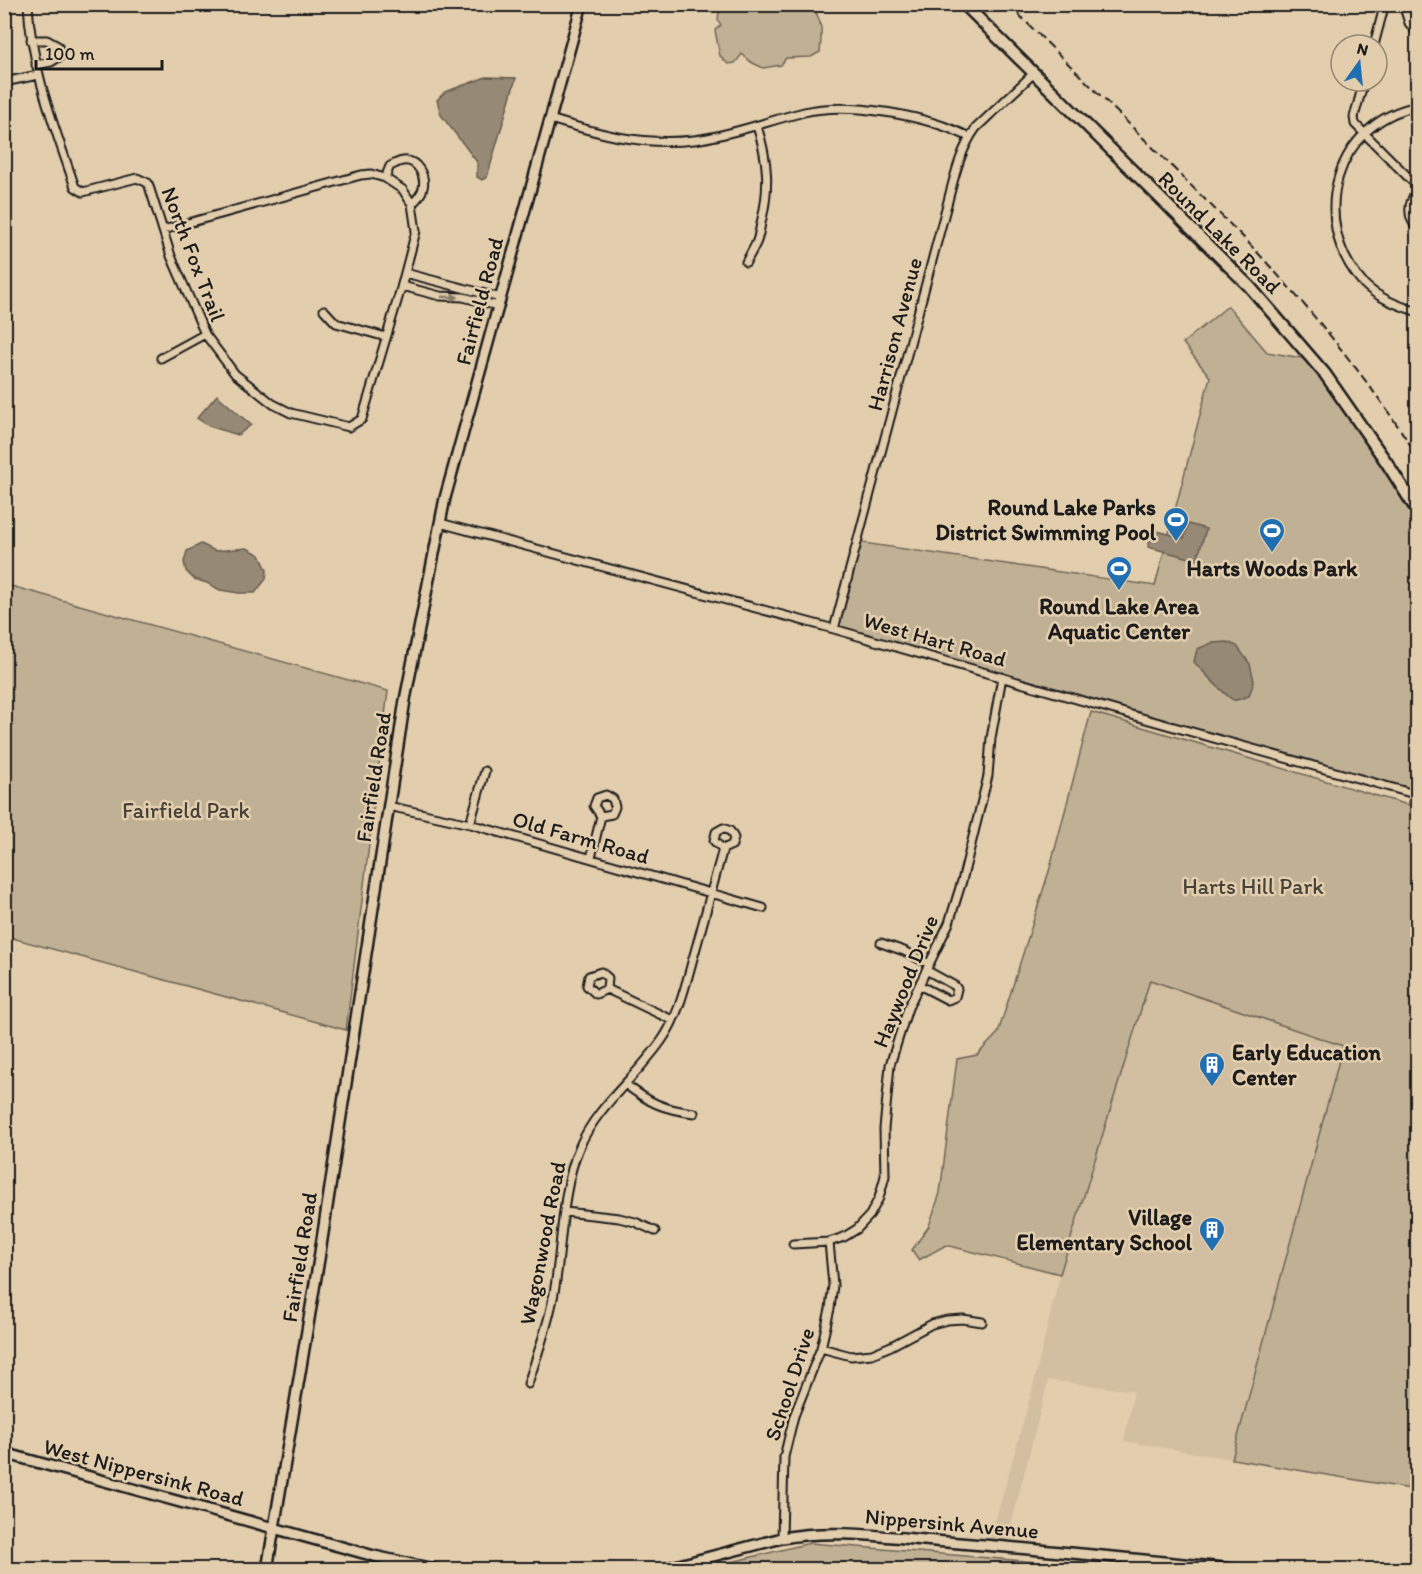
<svg xmlns="http://www.w3.org/2000/svg" width="1422" height="1574" font-family="Itim,sans-serif">
<rect width="100%" height="100%" fill="#e2cdac"/>
<filter id="ink" filterUnits="userSpaceOnUse"><feTurbulence type="fractalNoise" baseFrequency=".0167" numOctaves="2"/><feDisplacementMap in="SourceGraphic" scale="12" xChannelSelector="R" yChannelSelector="G"/><feConvolveMatrix kernelMatrix="1 2 1 2 8 2 1 2 1" color-interpolation-filters="sRGB"/></filter>
<g filter="url(#ink)">
<path fill="#d2bea0" d="M1150,980L1343,1046L1232,1459L1124,1441L1134,1391L1048,1380L1007,1541L990,1540L1032,1391L1060,1274Z"/>
<path fill="#c1b194" stroke="#6e6658" stroke-width="1.5" d="M792,5L793,6L812,5C823,24 822,30 820,52L811,57L786,58L781,65L763,68L751,62L742,54L735,63L728,64L720,56L715,30L721,25L718,20L719,12L730,5Z
M1228,306L1267,352L1313,360L1417,523V797L834,629L857,542L1155,586L1210,377L1183,343Z
M4,584L388,691L346,1030L5,936Z
M1091,712L1408,805L1409,800L1417,802V1490L1232,1459L1343,1046L1150,980L1060,1274L946,1245L919,1260L912,1250L929,1226L940,1193L957,1059L977,1055L998,1033L1050,868Z
M810,1543L1119,1569H702Z"/>
<path fill="#968975" stroke="#655d51" stroke-width="1.5" d="M486,77L516,78L487,177L482,180L477,177V162L441,115L437,100L445,92Z
M217,395L251,425L238,435L209,426L197,418Z
M1188,524L1206,529L1197,560L1148,547L1153,530L1184,538Z
M201,544L215,551L247,548L260,555L267,570L266,579L255,593H239L220,590L207,583L194,579L186,571L184,562L187,551Z
M1227,642L1237,646L1250,664L1254,681L1249,696C1245,697 1239,700 1234,700C1229,700 1200,668 1194,662L1197,649L1212,643Z"/>
<g fill="none" stroke-linecap="round" stroke-linejoin="round">
<defs>
<path id="minor" d="M28,4C31,68 55,128 75,187L83,192L137,178L148,183L171,256L205,334L235,374L273,404L291,413L349,427L362,419L401,288L416,231L412,204L403,190L385,178L371,174L361,175L163,230
M1403,4L1409,23L1418,34
M31,40H47L58,46L59,57L51,62L36,65
M1374,45L1384,7L1387,4
M1364,81L1354,117L1355,124L1418,187
M4,82L38,75
M1418,106C1335,122 1308,220 1362,282C1377,298 1397,305 1418,312
M550,119C600,134 641,146 694,140C733,135 767,121 804,112C850,101 928,116 969,137
M385,178L390,166C394,165 399,161 403,161C417,159 426,176 423,188C422,194 417,199 412,204
M1418,189C1408,202 1406,217 1418,229
M746,262C750,255 754,248 757,241C759,235 760,229 761,223C770,188 768,160 757,126
M405,273L501,298
M402,286L440,296L463,297L498,306
M324,310L336,323L386,337
M161,358L205,334
M440,523L834,629L1149,720L1418,795
M834,629L945,212C953,184 958,153 976,128L1034,73
M388,806L470,824L763,908
M470,824L485,771
M591,858L601,816L612,814L615,807L613,799L606,795L597,798L594,806L601,816
M881,943L904,951L929,964
M919,985L948,1000L955,997L957,989L955,986L926,970
M607,989L596,994L587,986L589,976L601,972L608,978L607,989L672,1020
M625,1084C650,1103 662,1109 694,1113
M565,1212L619,1218L635,1222L655,1231
M793,1244L829,1242L844,1237L857,1229L870,1215L879,1198L885,1176L884,1129L890,1065L908,1008L949,923L962,881L988,776L991,738L1002,677
M821,1348L851,1356L872,1354L891,1346L932,1324L947,1320L963,1319L982,1322
M528,1384C538,1352 550,1320 555,1287C562,1244 562,1188 579,1148C597,1105 636,1078 662,1040C679,1016 686,983 694,955C704,920 713,884 723,849L732,845L734,838L730,831L723,828L716,832L714,841L723,849
M782,1538L784,1457L794,1416L821,1348L830,1309L833,1285L829,1242"/>
<path id="tertiary" d="M4,1453L374,1556L438,1570
M267,1570L319,1259L405,700L445,498L582,4
M660,1570L782,1538C836,1528 893,1538 947,1542C1046,1550 1145,1560 1243,1570"/>
<path id="secondary" d="M964,4L1250,287L1325,374L1387,463L1418,512"/>
</defs>
<use href="#minor" stroke="#1c1c1c" stroke-width="11"/>
<use href="#tertiary" stroke="#1c1c1c" stroke-width="14"/>
<use href="#secondary" stroke="#1c1c1c" stroke-width="15"/>
<use href="#minor" stroke="#e2cdac" stroke-width="7"/>
<use href="#tertiary" stroke="#e2cdac" stroke-width="9"/>
<use href="#secondary" stroke="#e2cdac" stroke-width="10"/>
<path stroke="#1c1c1c" stroke-width="2" stroke-dasharray="9 4.5" stroke-linecap="butt" d="M1008,4L1242,236C1306,304 1368,377 1418,457"/>
</g>
<defs><path id="oneway-solid" d="M-6-.8H1V-3.2L6.5 0L1 3.2V.8H-6Z" transform="scale(1.5)"/></defs>
<use fill="#897d6b" href="#oneway-solid" transform="translate(450 297) rotate(2)"/>
</g>
<defs>
<symbol id="stadium-pin" viewBox="-11 -11 22 30"><path d="M0 17L-7.5 6A9.5 9.5 0 1 1 7.5 6Z" fill="#1f6fb2" stroke="#e2cdac"/><path d="M0-5a6.5 5 0 1 0 0 10a6.5 5 0 1 0 0-10ZM-3.5-1.8h7v3.6h-7Z" fill="#fff"/></symbol>
<symbol id="building-pin" viewBox="-11 -11 22 30"><path d="M0 17L-7.5 6A9.5 9.5 0 1 1 7.5 6Z" fill="#1f6fb2" stroke="#e2cdac"/><path d="M-4-6H4V6H1V3H-1V6H-4ZM-2.5-4.3h1.7v1.8h-1.7ZM.8-4.3h1.7v1.8H.8ZM-2.5-1h1.7V.8h-1.7ZM.8-1h1.7V.8H.8Z" fill="#fff"/></symbol>
</defs>
<g fill-rule="evenodd">
<use href="#stadium-pin" x="1161" y="505" width="30" height="40"/>
<use href="#stadium-pin" x="1257" y="516" width="30" height="40"/>
<use href="#stadium-pin" x="1104" y="554" width="30" height="40"/>
<use href="#building-pin" x="1197" y="1050" width="30" height="40"/>
<use href="#building-pin" x="1197" y="1215" width="30" height="40"/>
</g>
<g text-anchor="middle" stroke-width="5" stroke-linejoin="round" paint-order="stroke">
<g font-size="22" fill="#1c1c1c" stroke="#e2cdac">
<text transform="translate(1220 232) rotate(45)" y="8">Round Lake Road</text>
<text transform="translate(194 254) rotate(69)" y="8">North Fox Trail</text>
<text transform="translate(479 301) rotate(-75)" y="8">Fairfield Road</text>
<text transform="translate(894 334) rotate(-75)" y="8">Harrison Avenue</text>
<text transform="translate(935 639) rotate(16)" y="8">West Hart Road</text>
<text transform="translate(373 777) rotate(-81)" y="8">Fairfield Road</text>
<text transform="translate(581 837) rotate(16)" y="8">Old Farm Road</text>
<text transform="translate(905 981) rotate(-68)" y="8">Haywood Drive</text>
<text transform="translate(542 1243) rotate(-79)" y="8">Wagonwood Road</text>
<text transform="translate(299 1257) rotate(-81)" y="8">Fairfield Road</text>
<text transform="translate(789 1384) rotate(-72)" y="8">School Drive</text>
<text transform="translate(144 1472) rotate(15)" y="8">West Nippersink Road</text>
<text transform="translate(952 1523) rotate(5)" y="8">Nippersink Avenue</text>
</g>
<g font-size="22" font-weight="bold" fill="#1c1c1c" stroke="#e2cdac" text-anchor="end">
<text x="1156" y="515">Round Lake Parks<tspan x="1156" dy="25">District Swimming Pool</tspan></text>
<text x="1272" y="576" text-anchor="middle">Harts Woods Park</text>
<text x="1119" y="614" text-anchor="middle">Round Lake Area<tspan x="1119" dy="25">Aquatic Center</tspan></text>
<text x="1232" y="1060" text-anchor="start">Early Education<tspan x="1232" dy="25">Center</tspan></text>
<text x="1192" y="1225">Village<tspan x="1192" dy="25">Elementary School</tspan></text>
</g>
<g font-size="22" fill="#45413a" stroke="#e2cdac">
<text x="186" y="818">Fairfield Park</text>
<text x="1253" y="894">Harts Hill Park</text>
</g>
</g>
<rect width="1422" height="1574" fill="none" stroke="#e2cdac" stroke-width="24"/>
<rect x="12" y="12" width="1398" height="1550" fill="none" stroke="#1c1c1c" stroke-width="2" filter="url(#ink)"/>
<g transform="translate(1359 63) rotate(15)"><circle r="28" fill="#e2cdac" stroke="#938672" stroke-width="1.5"/>
<path d="M0-4.5L10 22L0 15L-10 22Z" fill="#1f6fb2"/>
<text y="-9" font-size="16" font-weight="bold" text-anchor="middle" fill="#1c1c1c">N</text>
</g>
<path d="M36 60v9h126v-9" fill="none" stroke="#1c1c1c" stroke-width="3"/>
<text x="45" y="60" font-size="18" fill="#1c1c1c" stroke="#e2cdac" stroke-width="4.5" paint-order="stroke">100 m</text>
</svg>
